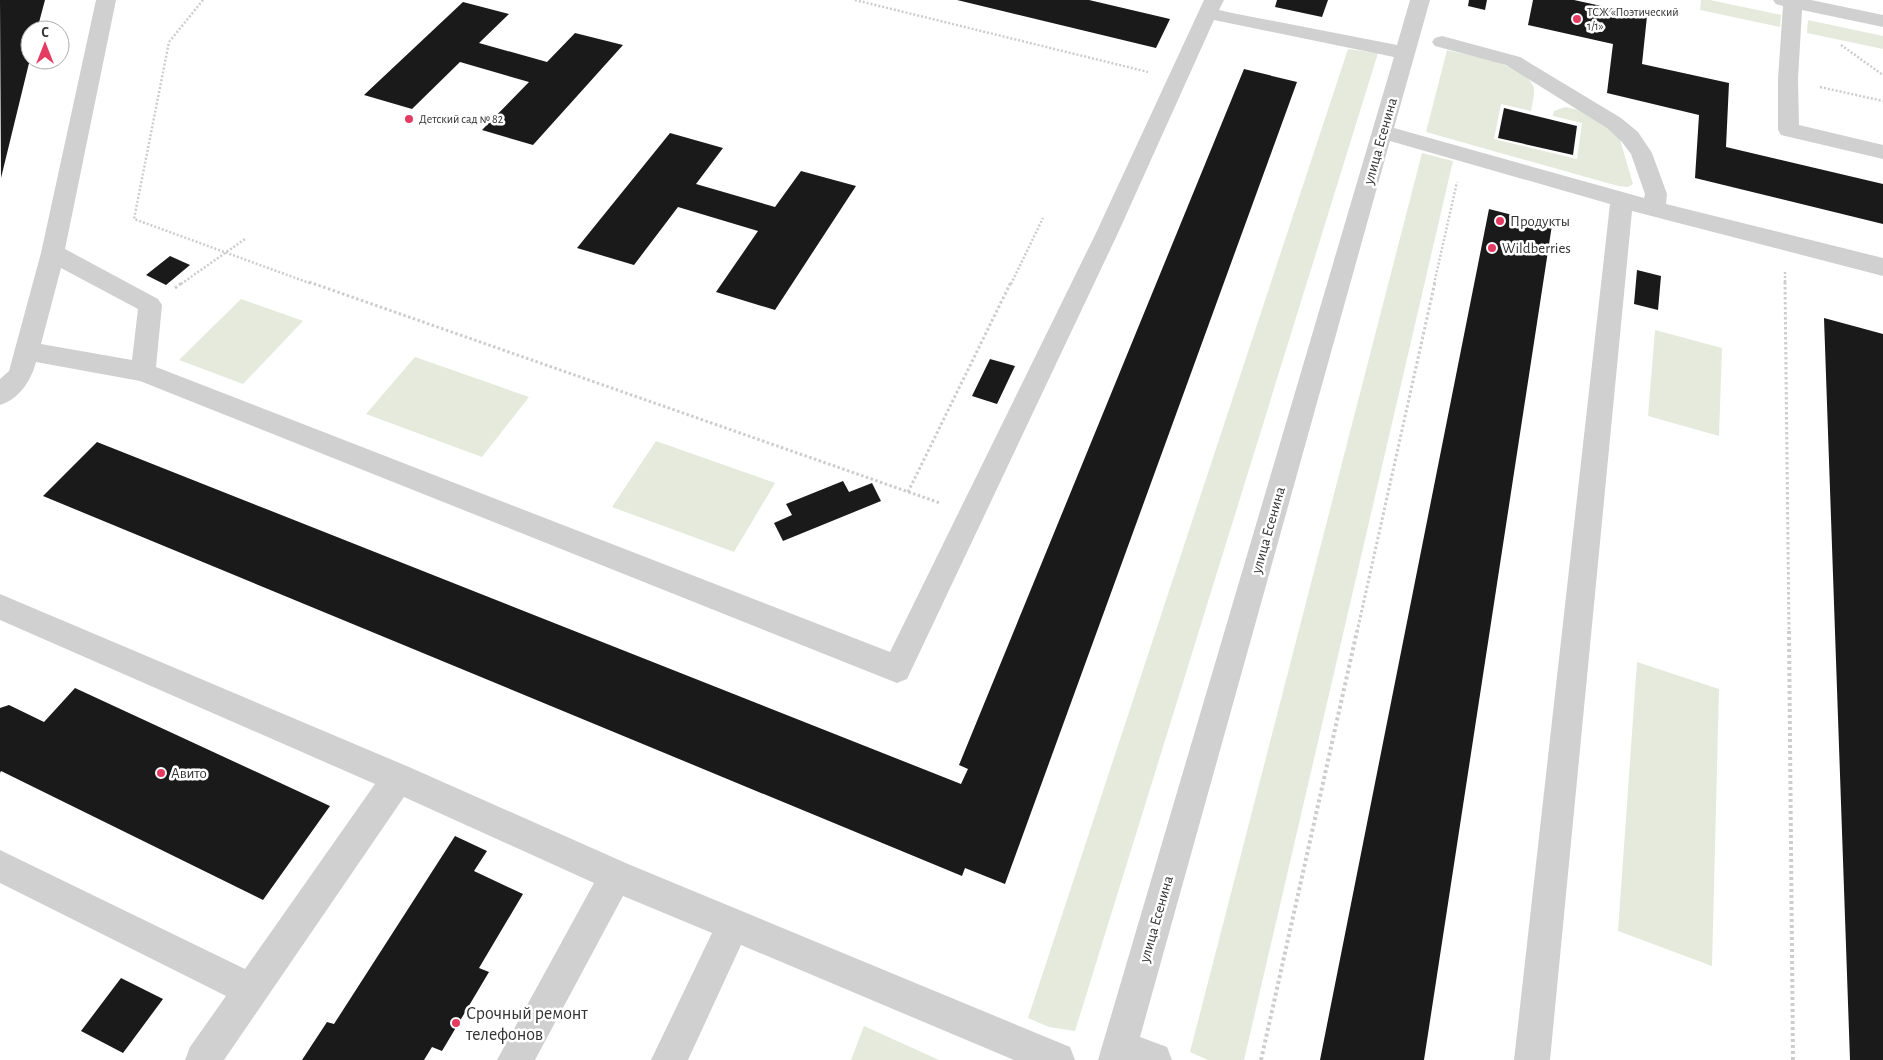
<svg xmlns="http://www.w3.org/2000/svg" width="1883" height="1060" font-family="'Alegreya Sans',sans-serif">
<rect width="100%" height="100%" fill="#fff"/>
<path fill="#e5eadc" d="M1701,0H1710L1781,15L1780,27L1700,10Z
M1808,20L1883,36V49L1807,33Z
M1348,49L1378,53L1075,1031L1049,1027L1028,1018Z
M1447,50C1469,56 1526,63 1534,88C1535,94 1532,104 1531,111L1501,104L1494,139L1577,159L1582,123L1553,116L1554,111L1565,107L1584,111L1619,136L1633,184L1628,187L1618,186L1426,132Z
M1422,153L1453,161L1244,1060H1208L1190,1052Z
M241,299L303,321L243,384L179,360Z
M1655,330L1722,348L1719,436L1648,416Z
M415,357L529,397L482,457L366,414Z
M656,441L775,483L734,552L612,507Z
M1637,662L1719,689L1712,966L1618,931Z
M864,1026L939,1060H851Z"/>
<path fill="#1a1a1a" d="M0,0H45L37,30H30V59L1,178Z
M957,0H1089L1170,19L1156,48Z
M1277,0H1328L1322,17L1275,7Z
M1469,0H1487L1485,10L1468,6Z
M1533,0H1574L1647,16L1642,64L1729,83L1726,147L1883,184V224L1695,178L1699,115L1607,93L1613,44L1528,25Z
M463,2L509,14L479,43L547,62L575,33L623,45L533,145L482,130L529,82L460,62L412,109L364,95Z
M1244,69L1297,82L1005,884L965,868L962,876L43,496L97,442L961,784L968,769L959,765Z
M1504,108L1577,126L1573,155L1498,138Z
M670,133L723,148L696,184L775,207L801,171L856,186L775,310L716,292L758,231L678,207L634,265L577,248Z
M1489,209L1552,225L1424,1060H1320Z
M170,256L190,265L166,285L146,275Z
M1637,270L1661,276L1658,310L1634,304Z
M1824,318L1883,334V1060H1850Z
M990,359L1015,366L997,404L972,396Z
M843,481L849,492L872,483L881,501L783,541L774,523L792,515L786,504Z
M75,688L330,806L263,900L1,771L0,773V708L9,705L44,722Z
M455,836L487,851L474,871L523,894L479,968L489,972L442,1051L432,1047L424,1060H302L327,1022L334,1024Z
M121,978L163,999L123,1053L81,1031Z"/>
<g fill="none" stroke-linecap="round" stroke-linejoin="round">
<path stroke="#cdcdcd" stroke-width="2.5" stroke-dasharray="2 2" stroke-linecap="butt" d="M203,0L169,42L134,219L312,284
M855,0L1148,72
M1841,45L1883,75
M1820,87L1883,101
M1785,272V284
M181,284L245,239
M1011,284L1043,218
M1434,284L1457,182"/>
<path stroke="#cdcdcd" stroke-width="3" stroke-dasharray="2.5 2.5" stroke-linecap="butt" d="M309,282L940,503
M1785,282L1789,632
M175,288L183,282
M908,492L1011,282
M1357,632L1435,282"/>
<path stroke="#cdcdcd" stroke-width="4" stroke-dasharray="3 3" stroke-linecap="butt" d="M1789,631L1793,1060
M1261,1060L1357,631"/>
<path fill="#d0d0d0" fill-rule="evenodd" d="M96,0H116L65,249L158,299L162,305L156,367L890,652L1096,233L1204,0H1224L1219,10L1232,13L1397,45L1410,0H1430L1394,128L1644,198L1645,194L1631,154L1622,142L1607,128L1506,65L1435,46L1432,42L1435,38L1442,36L1520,57L1621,118L1638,132L1652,153L1667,194L1666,204L1883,258V276L1632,211L1550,1060H1514L1610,204L1390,141L1140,1037L1167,1047L1172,1060H1098L1394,57L1214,20L1118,233L907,679L897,683L140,381L36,362C31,381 19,399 0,405V379L9,371L41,253ZM61,268L138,309L132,360L41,344Z
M1773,0H1811L1883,15V27L1802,10L1798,79L1799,125L1883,145V159L1781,135L1778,130V79L1783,6L1776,4Z
M0,594L409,767L628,864L1070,1047L1075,1060H1014L741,945L688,1060H651L712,933L623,896L535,1060H497L594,883L404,797L224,1060H185L190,1047L226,996L0,883V850L245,969L375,784L0,620Z"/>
</g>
<g fill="#e43b63" stroke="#fff" stroke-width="2">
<circle cx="1577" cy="19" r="5"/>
<circle cx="409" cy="119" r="5"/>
<circle cx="1500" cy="221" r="5"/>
<circle cx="1492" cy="248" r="5"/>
<circle cx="161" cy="773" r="5"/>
<circle cx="456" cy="1023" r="5"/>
</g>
<g text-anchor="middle" stroke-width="5" stroke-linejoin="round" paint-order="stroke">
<g font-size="12" fill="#333" stroke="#fff" text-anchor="start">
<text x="1587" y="16">ТСЖ «Поэтический<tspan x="1587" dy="14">1/1»</tspan></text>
<text x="419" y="123">Детский сад № 82</text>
</g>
<g font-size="15" fill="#333" stroke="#fff">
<text transform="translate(1380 141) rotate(-74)" y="5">улица Есенина</text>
<text transform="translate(1268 530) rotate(-74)" y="5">улица Есенина</text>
<text transform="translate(1156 919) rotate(-74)" y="5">улица Есенина</text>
</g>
<g font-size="15" fill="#333" stroke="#fff" text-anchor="start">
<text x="1510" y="226">Продукты</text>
<text x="1502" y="253">Wildberries</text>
<text x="171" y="778">Авито</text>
</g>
<g font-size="18" fill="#333" stroke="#fff" text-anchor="start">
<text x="466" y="1019">Срочный ремонт<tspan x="466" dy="21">телефонов</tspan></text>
</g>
</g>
<g transform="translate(45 45)"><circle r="24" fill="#ffffff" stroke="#adadad"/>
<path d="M0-4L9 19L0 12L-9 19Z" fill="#e43b63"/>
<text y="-8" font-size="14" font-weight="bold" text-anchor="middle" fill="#333333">С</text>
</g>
</svg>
